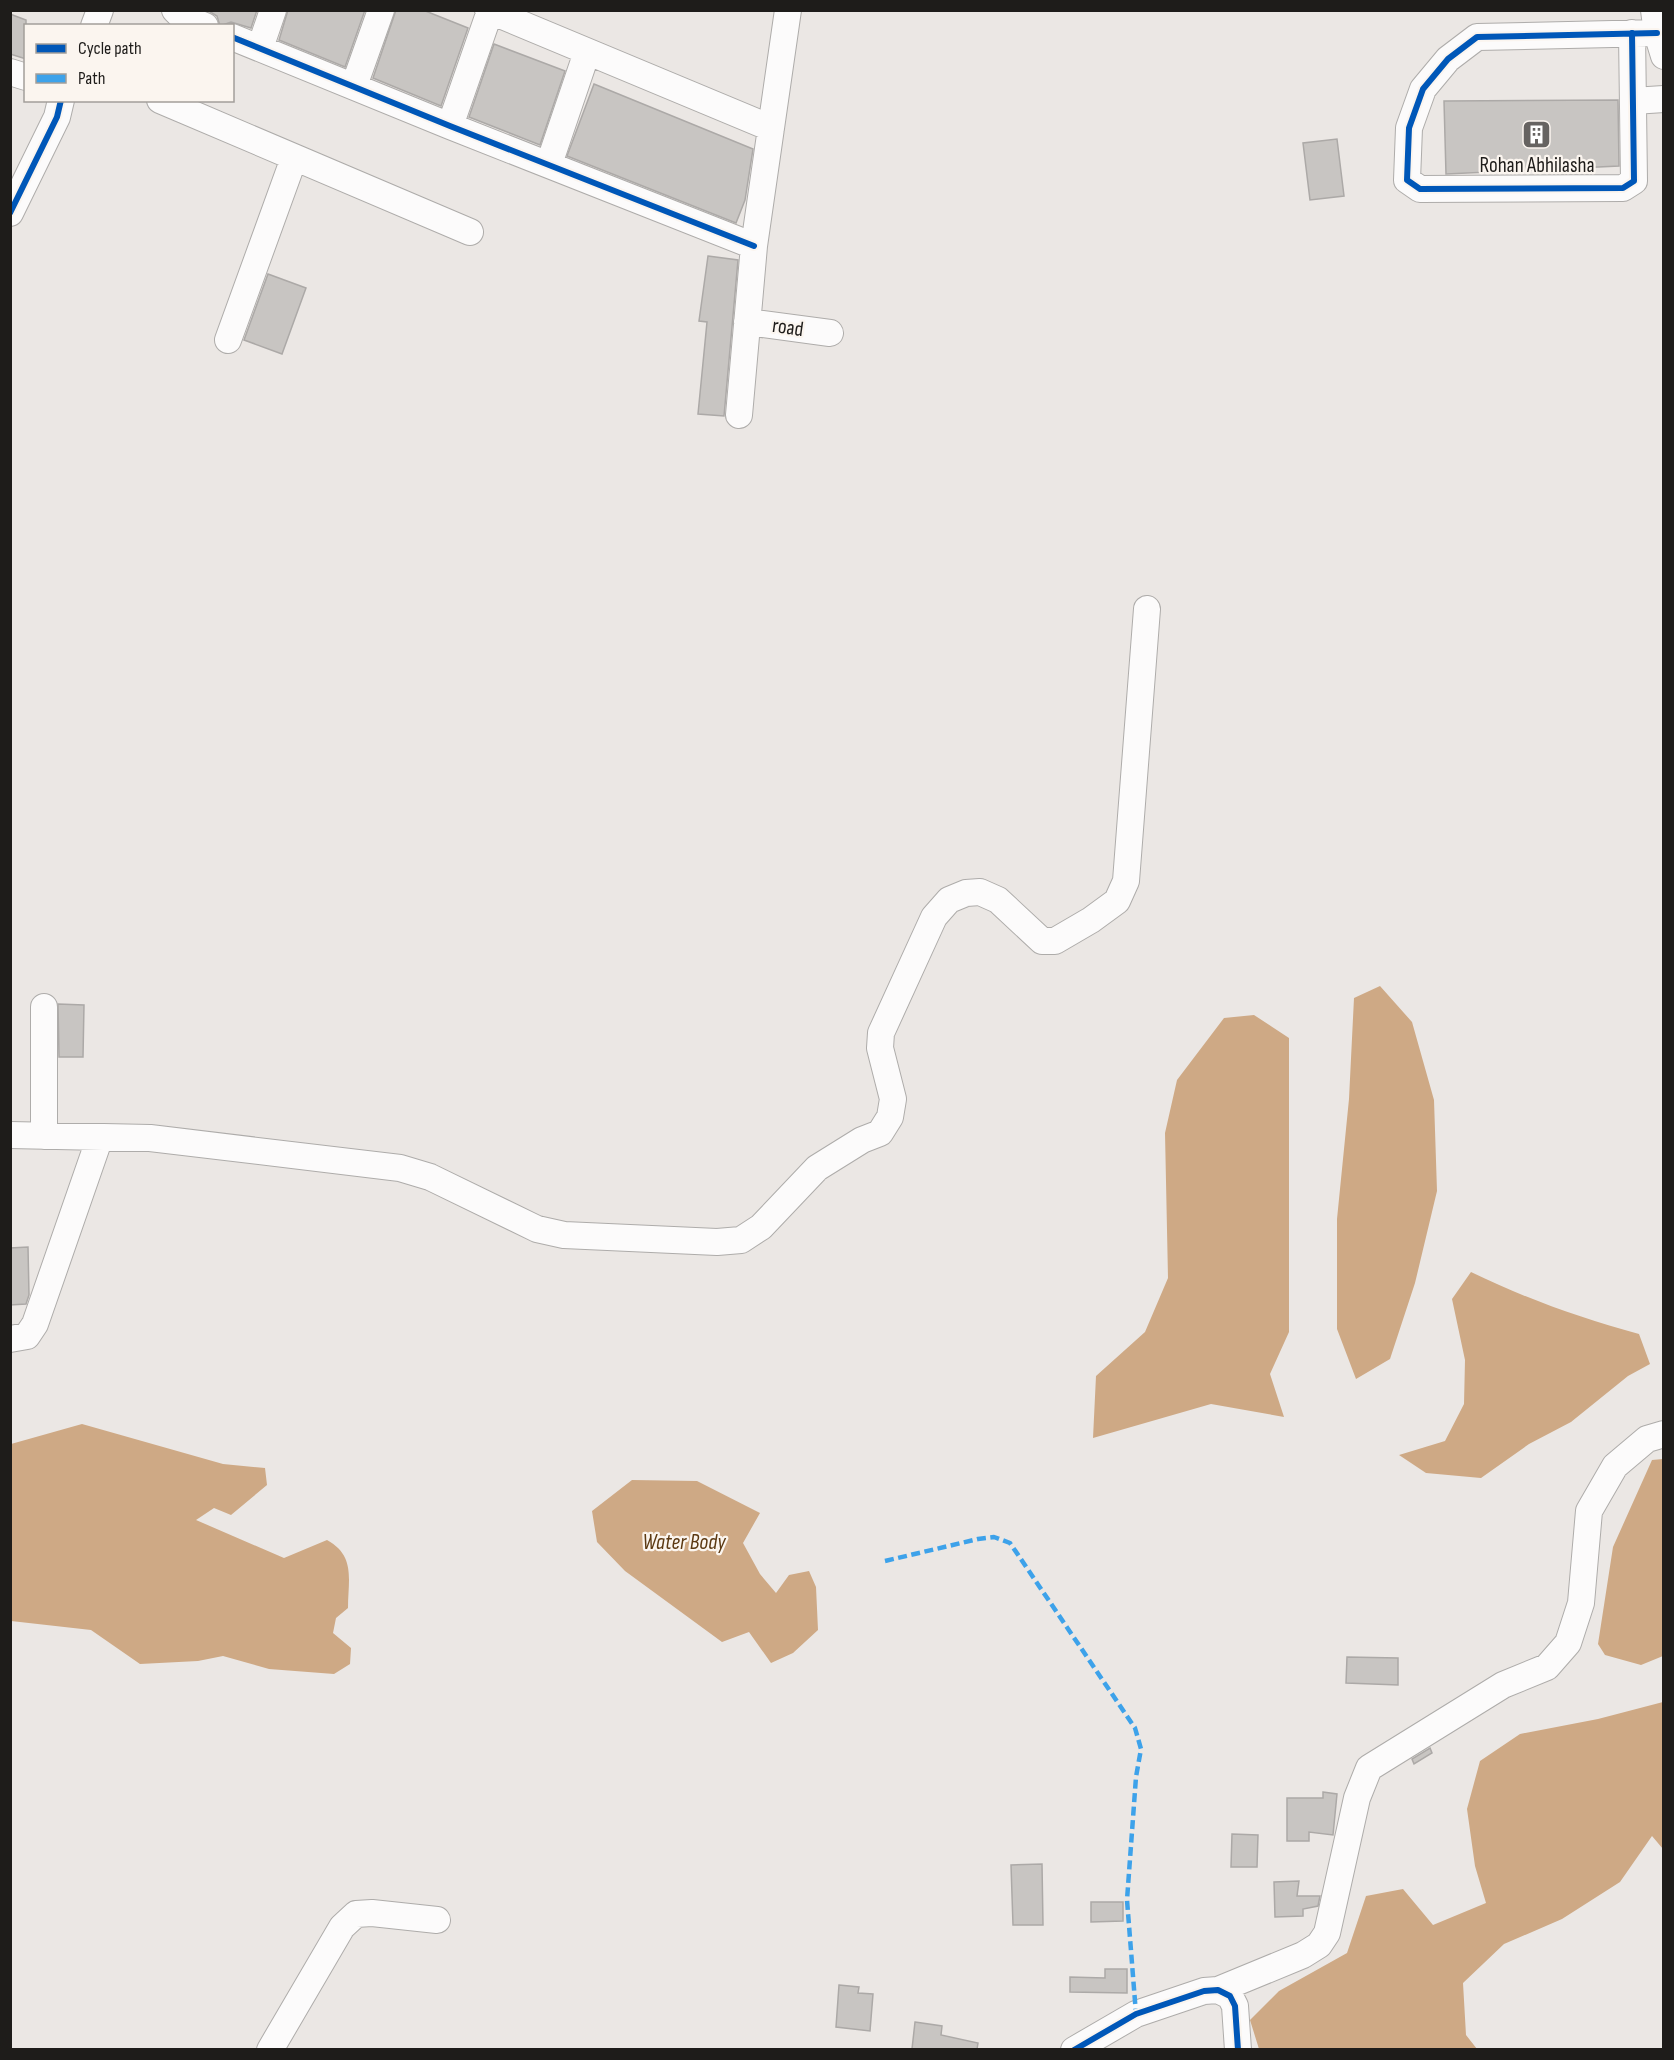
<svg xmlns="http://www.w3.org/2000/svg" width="1674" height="2060" font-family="'Sofia Sans Condensed',sans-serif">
<rect width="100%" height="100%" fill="#ebe7e4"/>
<path fill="#cea985" d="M1380,986L1412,1022L1434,1100L1437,1191L1415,1283L1390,1359L1356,1379L1337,1329V1219L1349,1099L1354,998Z
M1254,1015L1289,1038V1332L1270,1374L1284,1417L1211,1404L1093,1438L1096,1376L1145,1332L1168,1278L1165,1133L1177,1080L1224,1018Z
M1471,1272C1527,1299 1580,1318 1639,1334L1650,1364L1628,1376L1571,1422L1529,1444L1481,1478L1426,1473L1399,1455L1445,1441L1464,1404L1465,1360L1452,1299Z
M82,1424L223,1464L265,1468L267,1485L231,1515L214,1508L196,1520L284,1558L327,1540C356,1556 348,1580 348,1608L336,1618L333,1633L351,1648L350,1664L334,1674L269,1669L223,1656L198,1661L140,1664L91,1630L11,1621V1444Z
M1663,1459V1656L1641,1665L1605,1655L1598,1644L1613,1547L1652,1460Z
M632,1480L697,1481L760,1513L743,1543L760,1574L776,1593L789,1575L809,1571L816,1587L818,1630L793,1653L771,1663L749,1632L722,1642L625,1571L597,1542L592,1511Z
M1663,1702V1849L1652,1836L1620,1882L1562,1919L1504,1944L1463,1983L1466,2035L1477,2049H1259L1250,2020L1279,1991L1347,1953L1366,1896L1403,1889L1433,1925L1486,1903L1475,1866L1467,1809L1480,1761L1520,1734L1598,1719Z"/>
<path fill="#c8c5c2" stroke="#aca9a7" stroke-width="1.5" d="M207,10H257L251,28L231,22L220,26L217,16Z
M288,10H365L345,67L279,40Z
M396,10H423L468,28L441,106L373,78Z
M10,14L26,20V59L10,54Z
M494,44L565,71L540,145L469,117Z
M594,84L753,149L745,200L736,223L567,156Z
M1618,100L1619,166L1446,174L1444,101Z
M1337,139L1344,196L1310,200L1303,143Z
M708,256L738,260L724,416L698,414L707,322L699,321Z
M268,274L306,288L282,354L244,340Z
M58,1004L84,1005L83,1057H59Z
M28,1247L29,1295L26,1304L10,1305V1248Z
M1347,1657L1398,1658V1685L1346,1683Z
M1430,1748L1432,1753L1414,1764L1412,1759Z
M1323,1792L1337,1794L1333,1835L1309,1832V1841H1287V1798H1323Z
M1232,1834L1258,1835L1257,1867H1231Z
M1042,1864L1043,1925H1013L1011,1865Z
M1299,1881L1297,1896H1320L1318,1906L1303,1909V1916L1275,1917L1274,1882Z
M1091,1902H1123V1921L1091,1922Z
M1105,1969H1127V1993L1070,1992V1977L1105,1978Z
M839,1985L859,1987L858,1993L873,1994L870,2031L836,2027Z
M915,2022L942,2026L941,2035L978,2043L977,2049H912Z"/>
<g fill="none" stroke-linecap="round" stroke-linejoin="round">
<defs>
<path id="minor" d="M175,10L181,16L205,26
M488,10L771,128
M1654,10L1657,33L1664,56
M94,26L100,10
M1632,33L1634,181L1623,188L1420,189L1407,180L1409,128L1423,89L1448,59L1477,37L1657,33
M232,37L450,126L754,246
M260,48L273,10
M10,72L26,77
M354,86L381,10
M160,100L470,232
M1633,101L1664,99
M450,126L490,11
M549,164L587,52
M10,213L57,117L61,100
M747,322L830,333
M228,340L294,158
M739,415L754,246L788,10
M44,1007V1136
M10,1135L150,1138L400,1168L430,1177L537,1229L564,1235L717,1242L741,1240L761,1227L817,1168L862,1140L880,1133L890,1117L893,1099L880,1048L881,1033L934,917L949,900L966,893L980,892L998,900L1042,941H1055L1091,920L1117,901L1126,881L1147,609
M10,1339L27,1336L35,1324L100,1137
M1218,1990L1303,1955L1319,1945L1327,1933L1357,1798L1369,1768L1503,1685L1547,1667L1568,1643L1581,1603L1589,1511L1615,1466L1647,1439L1664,1434
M270,2050L342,1927L356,1914L372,1913L437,1920
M1074,2050L1136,2014L1204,1991L1218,1990L1230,1996L1235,2006L1238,2050"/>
</defs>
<use href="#minor" stroke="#aeacaa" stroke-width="28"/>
<use href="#minor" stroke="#fcfbfb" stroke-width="26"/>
<path stroke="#3da2ea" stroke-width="4.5" stroke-dasharray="9 4.5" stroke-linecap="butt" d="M885,1561L978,1539L994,1537L1010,1543L1135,1728L1141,1749L1136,1777L1127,1900L1136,2014"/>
<defs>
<path id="cycleway" d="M1632,33L1634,181L1623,188L1420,189L1407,180L1409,128L1423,89L1448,59L1477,37L1657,33
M232,37L450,126L754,246
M10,213L57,117L61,100
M1074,2050L1136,2014L1204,1991L1218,1990L1230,1996L1235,2006L1238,2050"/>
</defs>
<use href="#cycleway" stroke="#fbf5ef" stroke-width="10"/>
<use href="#cycleway" stroke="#0057b8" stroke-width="6"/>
</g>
<defs>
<symbol id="building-square" viewBox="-11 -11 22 22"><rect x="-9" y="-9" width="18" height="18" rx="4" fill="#666361" stroke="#fbf5ef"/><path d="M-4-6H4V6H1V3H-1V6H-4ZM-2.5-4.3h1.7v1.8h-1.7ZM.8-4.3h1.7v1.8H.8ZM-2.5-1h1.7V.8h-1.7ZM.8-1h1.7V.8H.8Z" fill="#fff"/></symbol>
</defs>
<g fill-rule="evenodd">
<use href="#building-square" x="1520" y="118" width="33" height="33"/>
</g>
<g text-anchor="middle" stroke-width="4.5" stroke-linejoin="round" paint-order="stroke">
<g font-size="21" fill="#1e1c1a" stroke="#fbf5ef">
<text x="1537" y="172">Rohan Abhilasha</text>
</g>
<g font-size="21" fill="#1e1c1a" stroke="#fbf5ef">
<text transform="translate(788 327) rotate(8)" y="7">road</text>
</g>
<g font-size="22" font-style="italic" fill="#5c3912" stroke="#fbf5ef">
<text x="684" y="1549">Water Body</text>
</g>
</g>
<rect width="1674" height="2060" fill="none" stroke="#1e1c1a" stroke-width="24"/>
<rect x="24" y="24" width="210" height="78" fill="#fbf5ef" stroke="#a39e9a" stroke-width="1.5"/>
<rect x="36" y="44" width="30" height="9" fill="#0057b8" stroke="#a39e9a" stroke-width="1.5"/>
<text x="78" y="54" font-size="18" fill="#1e1c1a">Cycle path</text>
<rect x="36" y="74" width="30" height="9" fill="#3da2ea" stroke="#a39e9a" stroke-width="1.5"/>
<text x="78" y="84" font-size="18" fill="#1e1c1a">Path</text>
</svg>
